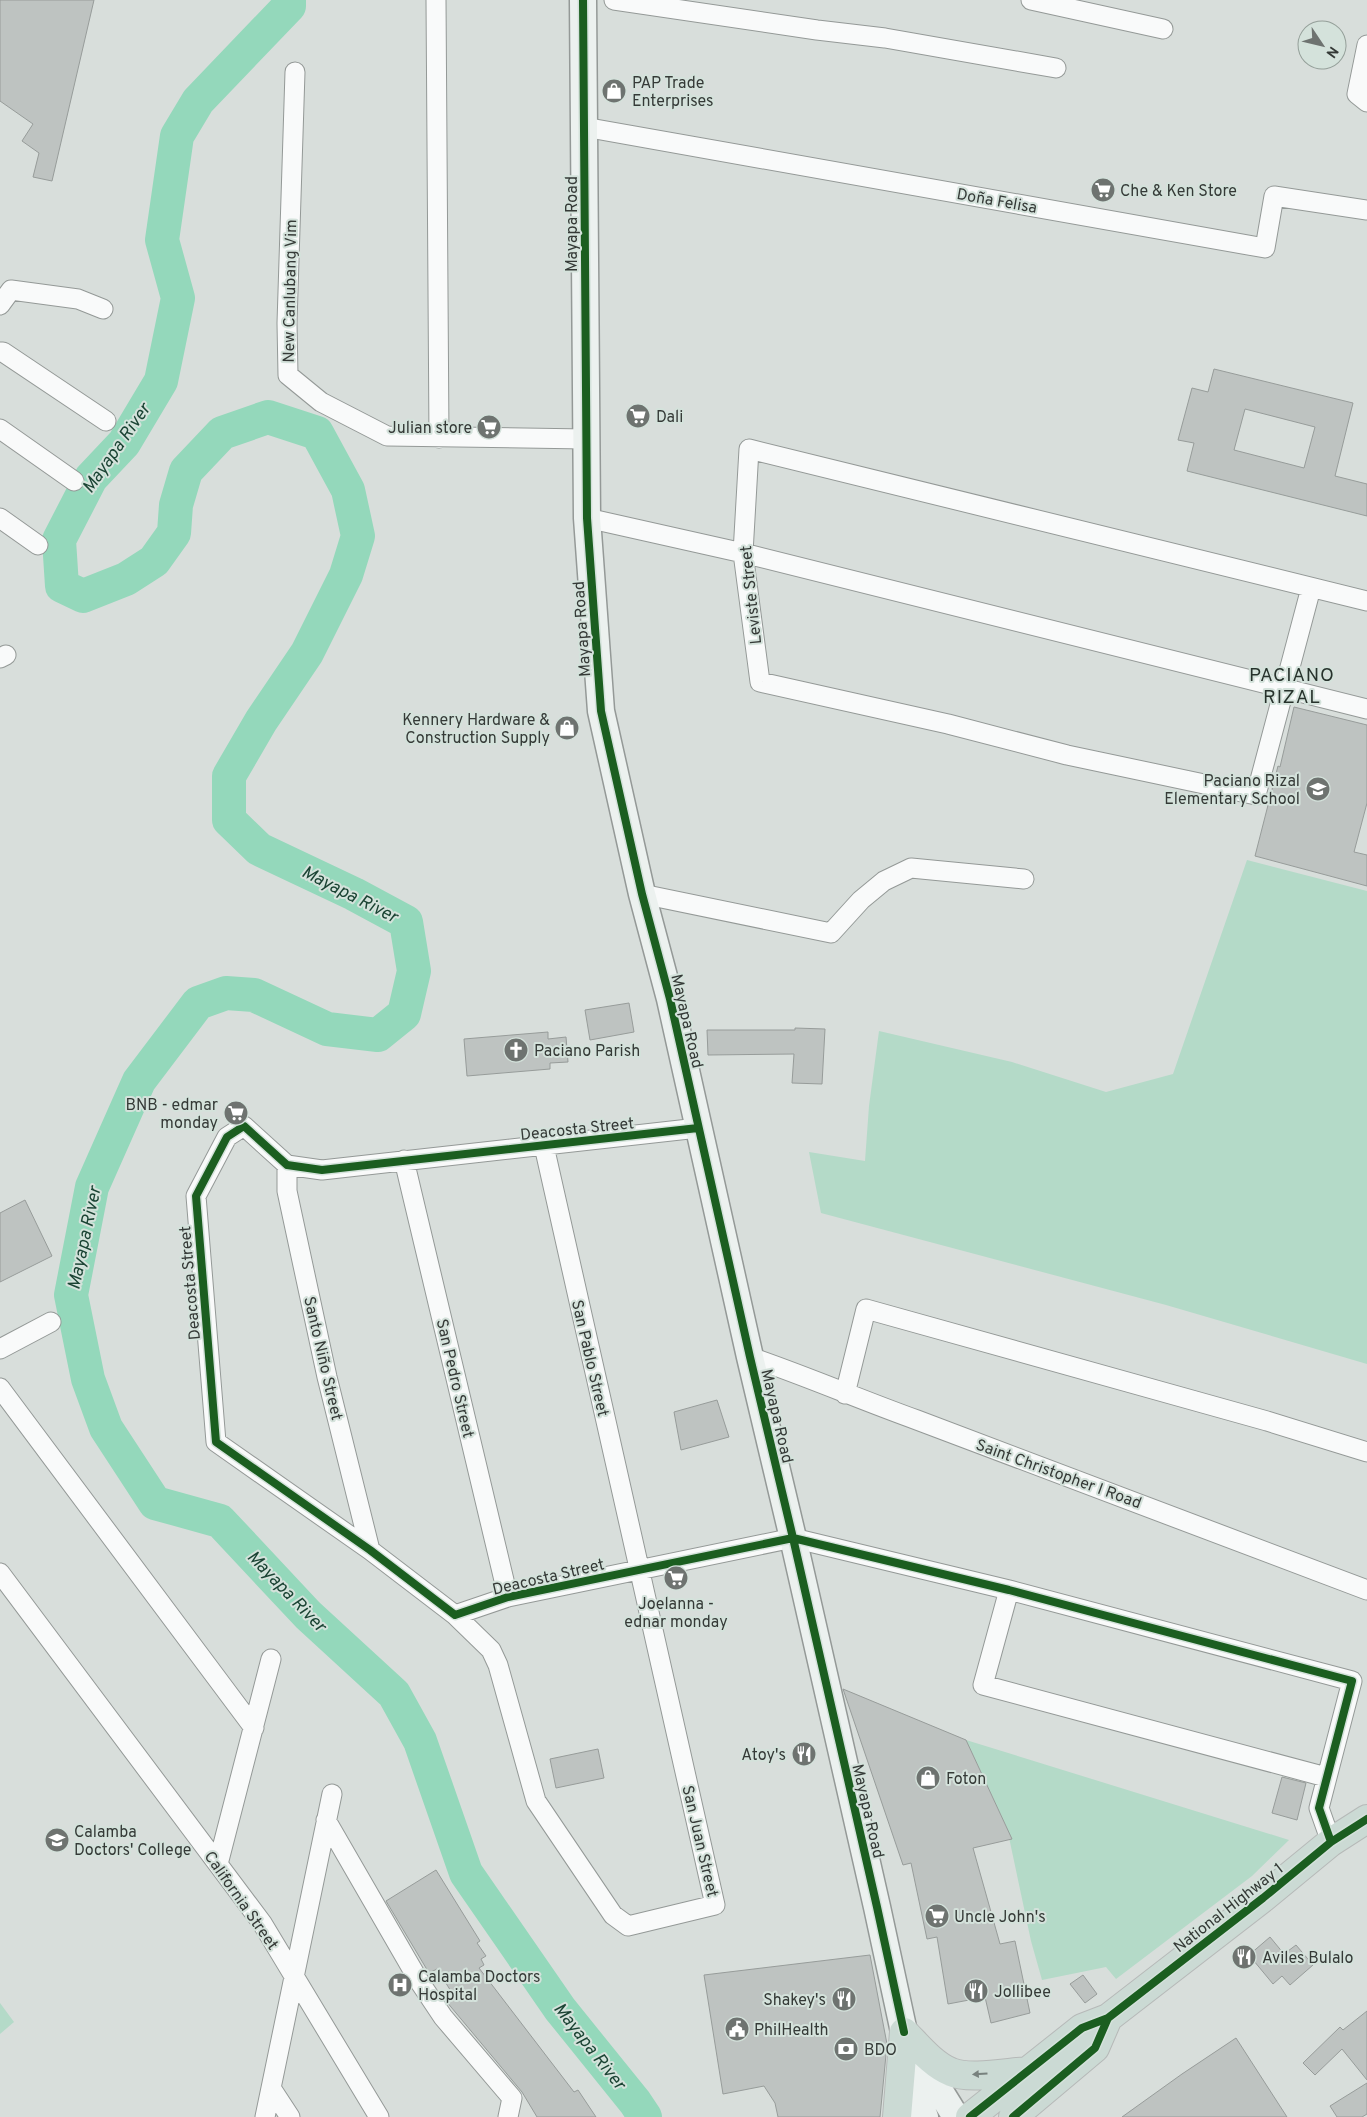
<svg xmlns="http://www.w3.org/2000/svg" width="1367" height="2117" font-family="Overpass,sans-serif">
<rect width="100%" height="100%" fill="#d8dedb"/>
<path fill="#b4dac8" d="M1247,860L1367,891V1364L1166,1305L821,1213L809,1152L865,1161L869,1106L879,1031L1012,1062L1106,1092L1173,1074Z
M966,1740L1289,1840L1252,1876L1116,1979L1106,1967L1042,1980L1031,1941L1007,1828Z
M0,2003L14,2022L0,2034Z"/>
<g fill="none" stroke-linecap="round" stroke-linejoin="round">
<path stroke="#94d8bb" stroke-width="34" d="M289,0V6L198,101L177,136L162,240L178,298L161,381L124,443L91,478L59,540L62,586L83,596L126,579L154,561L174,533L176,505L186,471L222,433L268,417L317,433L348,490L358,536L346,575L307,653L261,721L229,776V820L259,849L354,894L406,922L414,971L404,1014L378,1035L327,1029L254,995L226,993L198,1003L139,1081L92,1187L71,1295L88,1379L106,1428L155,1503L220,1521L308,1615L394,1694L420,1741L466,1873L560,2009L635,2102L645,2117"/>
</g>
<path fill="#bec3c1" stroke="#979c9a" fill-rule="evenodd" d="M0,0H94L52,181L33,177L39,153L22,141L33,124L0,101Z
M1214,369L1353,403L1335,476L1367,484V516L1187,471L1194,443L1178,440L1192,388L1208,392ZM1245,409L1315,427L1304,468L1234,450Z
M1294,707L1367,725V803L1354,852L1367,855V886L1255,856L1278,766L1280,767Z
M629,1003L634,1032L590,1040L585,1010Z
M795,1028L825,1029L822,1084L792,1083L794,1054L708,1055L707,1030H795Z
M548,1032V1039L566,1037L568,1062L550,1063V1069L467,1076L464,1039Z
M25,1200L52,1256L0,1282V1213Z
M717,1400L729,1437L681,1450L674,1412Z
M843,1689L966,1740L1012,1839L973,1848L1000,1944L1015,1941L1030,2013L991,2023L985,1997L948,2004L937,1937L927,1939L911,1863L903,1865Z
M598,1749L604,1778L556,1788L550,1759Z
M1282,1777L1306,1783L1297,1820L1272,1813Z
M436,1870L480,1941L477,1943L486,1956L481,1959L484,1965L479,1968L574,2092L578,2090L596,2117H537L522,2092L446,2001L454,1996L437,1969L429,1973L386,1901Z
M1270,1937L1284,1954L1296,1945L1313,1965L1290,1985L1282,1976L1273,1984L1249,1955Z
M870,1955L887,2044L880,2117H778L775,2103L764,2086L723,2094L704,1975Z
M1083,1975L1097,1994L1085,2003L1070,1984Z
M1367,2011V2080L1342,2049L1315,2075L1303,2063L1340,2027L1343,2030Z
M1236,2038L1287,2117H1122L1182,2074Z
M1367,2083V2114L1362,2117H1337L1330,2106Z"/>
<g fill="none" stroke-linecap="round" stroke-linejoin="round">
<defs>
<path id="street" d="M436,0L439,438
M614,0L817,30L885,38L1056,68
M1031,0L1163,29
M1367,45L1357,94L1367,102
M295,72L287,323L288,375L321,402L387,436L586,439
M584,127L1265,248L1274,196L1367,210
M0,305L11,290L78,299L103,309
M0,352H3L106,421
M0,429L74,481
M0,518L38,545
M587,518L743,553L1367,709
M1311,588L1256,795L1067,755L948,724L760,682L743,553L749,449L1367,601
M0,658L6,655
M642,894L831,933L861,900L884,881L911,868L1024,879
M698,1128L322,1170L287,1165L244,1126L227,1137L196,1196L216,1442L370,1550L455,1615L508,1597L793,1538L1009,1590L1352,1681L1319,1808L1331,1842
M404,1160L508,1597
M287,1165V1191L327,1377L370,1550
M0,1349L51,1322
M750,1357C806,1376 861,1400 917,1420C1067,1476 1217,1532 1367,1590
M0,1388L254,1728
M845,1394L866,1309L1267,1421L1367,1452
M0,1573L262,1923L379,2117
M1009,1590L983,1685L1326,1777
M455,1615L491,1650L498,1665L536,1801L613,1915L628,1926L715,1905L544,1146
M326,1820L419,1981L443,2017L512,2098L508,2117
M218,1864L271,1659
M271,2088L290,2117
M265,2117L332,1794"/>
<path id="secondary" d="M583,0L587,518L601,711L642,894L670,999L750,1357L793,1538L877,1907L904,2032L914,2091L925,2117
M912,2046L956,2117"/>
<path id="highway" d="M904,2032C918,2046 933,2065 951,2072C970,2080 1008,2072 1029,2071
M897,2117L904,2032
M970,2117L1082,2028L1108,2018L1263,1898L1331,1842L1367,1819
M1013,2117L1095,2048L1108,2018"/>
</defs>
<use href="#street" stroke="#949997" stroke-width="21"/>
<use href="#secondary" stroke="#949997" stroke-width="29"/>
<use href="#highway" stroke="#b6b9b8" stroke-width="30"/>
<use href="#street" stroke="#f9fafa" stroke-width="19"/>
<use href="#secondary" stroke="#ecf1ef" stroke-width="26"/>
<use href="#highway" stroke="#cbdad4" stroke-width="28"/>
<defs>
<path id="cycleway" d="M583,0L587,518L601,711L642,894L670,999L750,1357L793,1538L877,1907L904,2032
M698,1128L322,1170L287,1165L244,1126L227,1137L196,1196L216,1442L370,1550L455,1615L508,1597L793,1538L1009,1590L1352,1681L1319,1808L1331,1842
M970,2117L1082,2028L1108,2018L1263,1898L1331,1842L1367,1819
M1013,2117L1095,2048L1108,2018"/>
</defs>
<use href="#cycleway" stroke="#d4e2db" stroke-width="11"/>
<use href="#cycleway" stroke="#1b5e20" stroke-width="8"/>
</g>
<defs><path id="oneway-solid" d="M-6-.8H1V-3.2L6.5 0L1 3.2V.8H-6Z" transform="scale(1.25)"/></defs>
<use fill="#78827e" href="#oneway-solid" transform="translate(980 2074) rotate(176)"/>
<defs>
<symbol id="shop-disc" viewBox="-11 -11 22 22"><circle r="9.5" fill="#6e7370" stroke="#d4e2db"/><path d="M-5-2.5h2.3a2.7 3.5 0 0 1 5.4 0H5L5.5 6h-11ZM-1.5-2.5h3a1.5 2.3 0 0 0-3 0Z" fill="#fff"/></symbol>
<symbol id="supermarket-disc" viewBox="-11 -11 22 22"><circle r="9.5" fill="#6e7370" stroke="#d4e2db"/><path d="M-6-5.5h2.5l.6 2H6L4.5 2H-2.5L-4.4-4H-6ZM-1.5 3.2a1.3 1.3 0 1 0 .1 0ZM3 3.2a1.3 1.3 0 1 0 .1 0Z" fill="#fff"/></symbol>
<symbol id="school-disc" viewBox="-11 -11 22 22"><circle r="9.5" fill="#6e7370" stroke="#d4e2db"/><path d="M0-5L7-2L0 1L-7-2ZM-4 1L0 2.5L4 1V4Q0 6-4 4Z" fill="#fff"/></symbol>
<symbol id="church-disc" viewBox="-11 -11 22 22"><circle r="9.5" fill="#6e7370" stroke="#d4e2db"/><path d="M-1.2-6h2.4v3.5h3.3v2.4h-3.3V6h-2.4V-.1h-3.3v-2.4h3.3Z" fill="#fff"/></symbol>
<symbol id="restaurant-disc" viewBox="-11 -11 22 22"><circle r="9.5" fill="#6e7370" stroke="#d4e2db"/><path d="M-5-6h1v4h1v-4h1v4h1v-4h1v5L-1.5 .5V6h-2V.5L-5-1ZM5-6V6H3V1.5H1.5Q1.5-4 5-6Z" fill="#fff"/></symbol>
<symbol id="university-disc" viewBox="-11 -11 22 22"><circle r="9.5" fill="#6e7370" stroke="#d4e2db"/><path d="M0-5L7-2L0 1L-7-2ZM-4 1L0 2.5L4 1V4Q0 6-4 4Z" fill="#fff"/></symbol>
<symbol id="hospital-disc" viewBox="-11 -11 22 22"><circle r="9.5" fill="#6e7370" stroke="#d4e2db"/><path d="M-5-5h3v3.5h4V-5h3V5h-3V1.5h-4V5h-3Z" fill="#fff"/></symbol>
<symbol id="civic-disc" viewBox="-11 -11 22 22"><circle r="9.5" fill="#6e7370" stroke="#d4e2db"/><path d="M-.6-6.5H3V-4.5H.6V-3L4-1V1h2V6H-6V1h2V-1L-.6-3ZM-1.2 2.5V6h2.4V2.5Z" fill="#fff"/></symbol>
<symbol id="bank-disc" viewBox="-11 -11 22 22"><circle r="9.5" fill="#6e7370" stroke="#d4e2db"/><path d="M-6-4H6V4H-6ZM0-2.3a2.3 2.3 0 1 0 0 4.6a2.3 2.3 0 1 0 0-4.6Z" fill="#fff"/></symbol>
</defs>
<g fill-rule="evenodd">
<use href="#shop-disc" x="600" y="77" width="28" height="28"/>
<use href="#supermarket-disc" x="1089" y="176" width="28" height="28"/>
<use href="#supermarket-disc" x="624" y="402" width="28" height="28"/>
<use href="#supermarket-disc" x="475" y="413" width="28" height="28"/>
<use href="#shop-disc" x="553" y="714" width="28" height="28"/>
<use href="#school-disc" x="1304" y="775" width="28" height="28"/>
<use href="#church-disc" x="502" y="1036" width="28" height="28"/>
<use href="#supermarket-disc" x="222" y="1099" width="28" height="28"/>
<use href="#supermarket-disc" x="662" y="1564" width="28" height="28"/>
<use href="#restaurant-disc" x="790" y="1740" width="28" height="28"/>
<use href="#shop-disc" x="914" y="1764" width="28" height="28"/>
<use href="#university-disc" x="43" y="1826" width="28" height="28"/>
<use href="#supermarket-disc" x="923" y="1902" width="28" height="28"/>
<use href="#restaurant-disc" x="1230" y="1943" width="28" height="28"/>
<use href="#hospital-disc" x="386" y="1971" width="28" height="28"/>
<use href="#restaurant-disc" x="962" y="1977" width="28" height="28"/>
<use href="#restaurant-disc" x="830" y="1985" width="28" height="28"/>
<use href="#civic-disc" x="723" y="2015" width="28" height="28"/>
<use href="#bank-disc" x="832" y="2035" width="28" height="28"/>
</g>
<g text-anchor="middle" stroke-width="4" stroke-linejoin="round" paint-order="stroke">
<g font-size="16" fill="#353a37" stroke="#d4e2db" text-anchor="start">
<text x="632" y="88">PAP Trade<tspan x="632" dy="18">Enterprises</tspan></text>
<text x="1120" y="196">Che &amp; Ken Store</text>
<text x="656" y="422">Dali</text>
<text x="472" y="433" text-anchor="end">Julian store</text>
<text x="550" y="725" text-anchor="end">Kennery Hardware &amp;<tspan x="550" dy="18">Construction Supply</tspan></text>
<text x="1300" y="786" text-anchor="end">Paciano Rizal<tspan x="1300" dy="18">Elementary School</tspan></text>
<text x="534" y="1056">Paciano Parish</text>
<text x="218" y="1110" text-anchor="end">BNB - edmar<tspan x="218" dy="18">monday</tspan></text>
<text x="676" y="1609" text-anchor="middle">Joelanna -<tspan x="676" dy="18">ednar monday</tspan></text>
<text x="786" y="1760" text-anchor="end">Atoy's</text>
<text x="946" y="1784">Foton</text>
<text x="74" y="1837">Calamba<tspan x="74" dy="18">Doctors' College</tspan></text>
<text x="954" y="1922">Uncle John's</text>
<text x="1262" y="1963">Aviles Bulalo</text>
<text x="418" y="1982">Calamba Doctors<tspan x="418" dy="18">Hospital</tspan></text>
<text x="994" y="1997">Jollibee</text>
<text x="826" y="2005" text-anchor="end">Shakey's</text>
<text x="754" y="2035">PhilHealth</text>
<text x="864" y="2055">BDO</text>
</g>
<g font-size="16" fill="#353a37" stroke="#d4e2db">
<text transform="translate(997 200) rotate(10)" y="6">Doña Felisa</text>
<text transform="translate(571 224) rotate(-90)" y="6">Mayapa Road</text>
<text transform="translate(289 291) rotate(-89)" y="6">New Canlubang Vim</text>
<text transform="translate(750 595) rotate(-96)" y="6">Leviste Street</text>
<text transform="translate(581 629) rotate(-94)" y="6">Mayapa Road</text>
<text transform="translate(688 1021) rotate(77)" y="6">Mayapa Road</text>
<text transform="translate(577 1128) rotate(-6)" y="6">Deacosta Street</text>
<text transform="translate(189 1283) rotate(-95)" y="6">Deacosta Street</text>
<text transform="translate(324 1358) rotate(77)" y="6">Santo Niño Street</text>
<text transform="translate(591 1358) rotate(77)" y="6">San Pablo Street</text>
<text transform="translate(456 1378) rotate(77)" y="6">San Pedro Street</text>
<text transform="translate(778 1416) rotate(77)" y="6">Mayapa Road</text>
<text transform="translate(1059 1473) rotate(20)" y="6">Saint Christopher I Road</text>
<text transform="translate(548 1576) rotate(-13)" y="6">Deacosta Street</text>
<text transform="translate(869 1811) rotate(77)" y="6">Mayapa Road</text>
<text transform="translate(701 1841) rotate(77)" y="6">San Juan Street</text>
<text transform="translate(242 1900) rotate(55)" y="6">California Street</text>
<text transform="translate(1228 1907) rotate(-38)" y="6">National Highway 1</text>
</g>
<g font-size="18" font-style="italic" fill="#1b4434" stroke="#d4e2db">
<text transform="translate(116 448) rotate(-55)" y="6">Mayapa River</text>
<text transform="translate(350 894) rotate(27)" y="6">Mayapa River</text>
<text transform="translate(84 1238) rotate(-78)" y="6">Mayapa River</text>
<text transform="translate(287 1591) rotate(46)" y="6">Mayapa River</text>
<text transform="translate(590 2046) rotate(52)" y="6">Mayapa River</text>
</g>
<g font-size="19" letter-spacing="1" fill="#27322c" stroke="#d4e2db">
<text x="1292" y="681">PACIANO<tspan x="1292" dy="22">RIZAL</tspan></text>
</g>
</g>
<g transform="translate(1322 45) rotate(125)"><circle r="24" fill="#d4e2db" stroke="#949f99"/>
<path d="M0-4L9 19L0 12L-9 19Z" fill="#6e7370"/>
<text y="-8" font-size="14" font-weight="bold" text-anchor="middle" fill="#353a37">N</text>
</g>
</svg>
